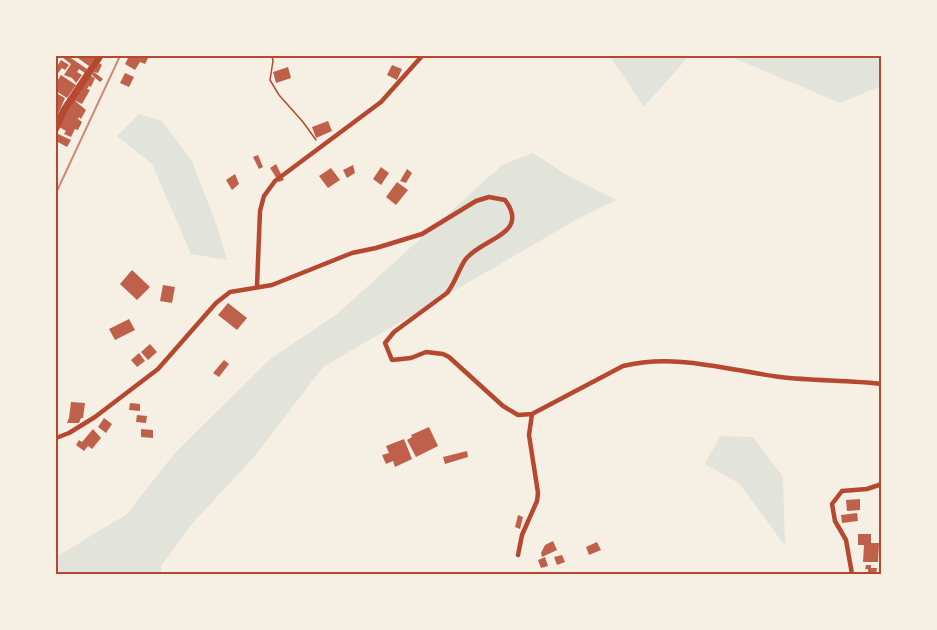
<svg xmlns="http://www.w3.org/2000/svg" width="937" height="630" font-family="Montserrat,sans-serif">
<rect width="100%" height="100%" fill="#f6efe4"/>
<path fill="#e2e4dc" d="M610,56H689L644,107Z
M729,56H881V86L840,103Z
M139,114L162,121L192,161L218,229L227,260L191,254L152,164L117,136Z
M533,153L567,175L616,200L581,217L323,367L254,457L190,526L161,566V574H56V557L127,514L174,454L269,360L337,314L502,165Z
M720,436L753,437L783,477L785,546L740,484L705,464Z"/>
<path fill="#bf614a" d="M65,56H68L87,69L85,73L79,69L77,72L82,75L76,83L72,78L64,75L71,64L63,58Z
M75,56H96L89,66Z
M129,56L132,57L149,56L145,64L140,62L135,70L125,64Z
M61,60L69,65L65,70L62,68L58,73L56,71V68Z
M99,63L102,65L98,73L94,72L103,79L100,82L92,75Z
M392,65L402,69L397,80L387,75Z
M288,67L291,78L276,83L273,72Z
M125,73L134,77L129,87L120,83Z
M61,75L76,85L67,98L56,91L58,86L56,83Z
M89,75L95,78L91,87L89,86L87,89L90,90L82,104L74,100L86,110L81,119L79,117L78,119L82,122L78,130L75,129L71,137L64,134L66,131L59,127L68,108Z
M56,93L65,98L56,119Z
M328,121L332,131L316,138L312,127Z
M58,134L71,140L67,147L56,141Z
M258,155L263,167L259,169L253,157Z
M276,164L284,180L279,182L270,168Z
M353,165L355,173L347,178L343,170Z
M381,167L389,173L381,185L373,179Z
M331,168L340,180L328,188L319,176Z
M407,169L412,173L406,183L400,181Z
M235,174L239,184L232,190L226,180Z
M397,182L408,190L396,205L386,197Z
M132,270L150,287L137,300L120,284Z
M163,285L175,287L172,303L160,301Z
M228,303L247,318L237,330L218,315Z
M129,319L135,330L115,340L109,329Z
M150,344L157,352L148,360L141,352Z
M139,353L145,361L137,367L131,360Z
M224,360L229,364L219,377L213,373Z
M71,402L85,403L83,418H81L79,423H67L69,418Z
M130,403L140,404V411L129,410Z
M137,415L147,416L146,423L136,422Z
M104,418L112,424L106,433L98,427Z
M429,427L438,446L416,457L407,440L412,437L411,435Z
M93,429L101,438L92,449L88,446L84,451L76,445L79,440L82,442Z
M141,429L153,430V438L141,437Z
M404,439L412,459L395,467L393,461L386,464L382,455L389,453L386,446Z
M467,451L468,457L445,464L443,457Z
M860,499V510L847,511L846,500Z
M857,513L858,521L842,523L841,515Z
M518,515L523,517L520,529L515,527Z
M858,534H871V543H879L878,562H863L864,545H858Z
M553,541L557,550L542,557L541,553L545,545Z
M597,542L601,550L589,555L586,547Z
M562,555L565,562L557,565L554,557Z
M545,557L548,566L541,568L538,560Z
M866,565H871V568H877L876,574H868V569H865Z"/>
<g fill="none" stroke-linecap="round" stroke-linejoin="round">
<path stroke="#b5482f" stroke-width="1.5" d="M272,56L273,61L270,80L279,95L303,122L316,140"/>
<path stroke="#b5482f" stroke-width="4.5" d="M257,286L260,211L264,196L275,181L381,102L422,56
M56,438L69,433L95,417L158,369L216,303L230,292L272,285L352,253L376,248L422,234L476,201L489,197L505,200C531,235 481,238 465,260C458,271 455,283 447,293L394,332L385,343L392,360L411,358L426,352L443,354L449,357L503,406L518,415L532,414L623,366C675,353 728,370 780,377C813,381 848,380 882,384
M518,555L522,535L537,501L538,493L529,435L532,414
M852,574L846,540L835,521L832,504L842,491L867,489L882,484"/>
<path stroke="#b5482f" stroke-width="7" d="M56,128L64,110L100,56"/>
<path stroke="#cf8b77" stroke-width="2" d="M56,193L120,56"/>
</g>
<rect width="937" height="630" fill="none" stroke="#f6efe4" stroke-width="114"/>
<rect x="57" y="57" width="823" height="516" fill="none" stroke="#b5482f" stroke-width="2"/>
</svg>
